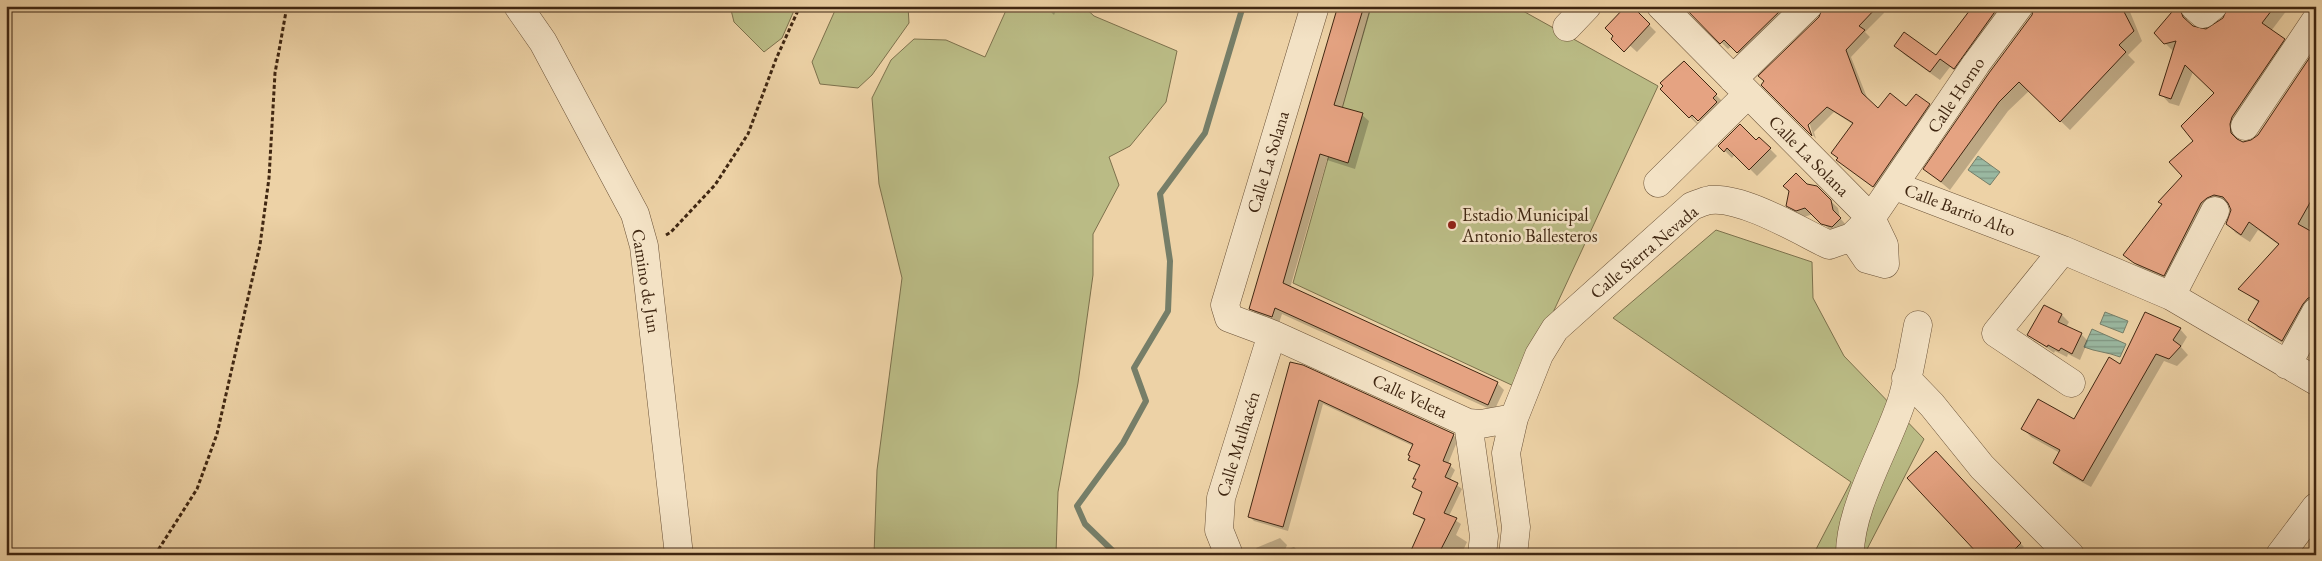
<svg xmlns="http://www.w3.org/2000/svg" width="2322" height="561" font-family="'EB Garamond',serif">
<defs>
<pattern id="water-rules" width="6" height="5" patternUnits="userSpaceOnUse" patternTransform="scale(1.25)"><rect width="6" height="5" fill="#9ab8a1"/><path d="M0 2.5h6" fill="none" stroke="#7f9682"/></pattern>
</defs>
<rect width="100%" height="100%" fill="#edd2a6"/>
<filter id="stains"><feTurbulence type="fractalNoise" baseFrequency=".004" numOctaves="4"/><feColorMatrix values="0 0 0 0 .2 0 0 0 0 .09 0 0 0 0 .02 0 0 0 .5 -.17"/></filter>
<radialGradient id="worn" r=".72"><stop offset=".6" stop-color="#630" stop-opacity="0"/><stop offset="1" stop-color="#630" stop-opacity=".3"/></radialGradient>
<path fill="#babb85" stroke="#7d714c" d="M730,6H796L782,38L764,52L734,22Z
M837,6H908L909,23L872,75L858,88L820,84L812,62Z
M1008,6H1083L1094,16L1177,51L1166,102L1130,146L1109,157L1119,185L1093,234V275L1078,383L1058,492L1056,554L874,555L877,470L902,278L879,184L872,98L891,60L914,39L946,40L985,57Z
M1371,6H1514L1658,86L1518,388L1293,283Z
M1716,230L1812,262L1813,298L1844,356L1924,439L1864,555H1813L1851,482L1613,318Z"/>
<path fill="url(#water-rules)" stroke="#767e68" d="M1978,156L2000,172L1990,185L1968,170Z
M2105,312L2128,321L2123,333L2100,324Z
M2092,329L2126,344L2120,357C2108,352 2096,352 2084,347Z"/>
<path fill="#0003" d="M1051,6H1058L1054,15L1051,12Z
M1339,6H1372L1342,109L1362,115L1369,121L1355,169L1327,160L1290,288L1497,383L1504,390L1494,411L1282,314L1279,323L1257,315L1251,308Z
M1630,6L1656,32L1637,52L1616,33Z
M1688,6H1798L1744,59L1732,46L1728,49L1689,10Z
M1824,6H1883L1884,13L1865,32L1870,37L1851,57L1868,100L1879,110L1929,105L1936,111L1880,192L1838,160L1854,125L1834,112L1814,132L1816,139L1813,135L1808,118L1763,85L1820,18Z
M1973,6H2015L1964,77L1950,67L1940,80L1905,55L1896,46L1936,57Z
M2035,6H2130L2128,7L2142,41L2128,55L2135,62L2070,130L2029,91L2008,111L1950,190L1925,169L2033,16Z
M2179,6L2187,14V21L2199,30L2213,28L2229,13L2228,6H2290L2271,31L2292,48L2237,134L2239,141L2243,143L2252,141L2259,136L2316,51V215L2307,231L2316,236V307L2291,348L2258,328L2250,320L2259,303L2240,288L2279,245L2258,230L2250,242L2236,233L2227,224L2232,211L2230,205L2223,203L2172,283L2144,271L2124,255L2163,205L2160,202L2184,176L2195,142L2215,94L2193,72L2179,106L2169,103L2161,94L2174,52L2165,43Z
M1684,63L1723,102L1706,127L1695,116L1693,118L1698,123L1697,124L1661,89Z
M1759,138L1777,156L1757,176L1735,154L1732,158L1720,146L1756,141Z
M1806,185L1816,187L1838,208L1840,218L1847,226L1830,230L1813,214L1804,217L1795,213L1788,205Z
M2044,306L2062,315L2069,322L2066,327L2081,334L2088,341L2080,360L2068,354L2067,357L2055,351L2054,353L2029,335Z
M2180,329L2187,337L2181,347L2188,355L2177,366L2164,361L2091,487L2062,471L2054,463L2060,453L2031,437L2023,429L2074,420L2121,365Z
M2316,348V362L2311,357Z
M1291,363L1453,435L1458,439L1448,464L1455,470L1450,480L1462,489L1449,516L1461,524L1456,535L1467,542L1461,555H1410L1425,521L1415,514L1423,494L1414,487L1420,467L1410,460L1413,446L1323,404L1288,531L1254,521L1249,516Z
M1936,453L2024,547L2015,555H1981Z
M1280,538L1287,545L1285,550L1294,547L1302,555H1259L1256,548Z"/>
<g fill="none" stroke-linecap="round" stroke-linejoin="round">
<path stroke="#767e68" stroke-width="6" d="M1117,555L1085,524L1077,506L1123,443L1146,401L1134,368L1168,311L1170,261L1160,194L1205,133L1243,6"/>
</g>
<path fill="#e5a382" stroke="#402712" d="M1345,6H1364L1334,105L1363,113L1348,163L1320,154L1283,283L1498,382L1488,405L1275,308L1272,317L1249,309L1337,9L1343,11Z
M1626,6H1632L1650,24L1624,52L1611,39L1613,36L1605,28Z
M1683,6H1785L1737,53L1724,40L1720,44Z
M1823,6H1878L1859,26L1865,30L1846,50L1862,93L1878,108L1890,93L1906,106L1916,94L1930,104L1873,187L1836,160L1838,158L1831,153L1853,123L1827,107L1808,125L1812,136L1761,85L1764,81L1758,76L1819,17Z
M1973,6H1999L1954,69L1940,59L1930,72L1894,46L1904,32L1936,55Z
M2034,6H2121L2134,31L2119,45L2126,52L2060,122L2019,82L1999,102L1941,182L1923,169L1989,73L2032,15Z
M2177,6H2179L2183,17L2193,26L2206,29L2223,18L2228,6H2275L2262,23L2285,39L2232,117L2230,124L2231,133L2237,139L2243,142L2251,140L2258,135L2316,48V192L2298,224L2316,234V296L2308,298L2303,304L2282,341L2248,320L2259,301L2238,289L2279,244L2249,222L2241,235L2226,224L2231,210L2228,203L2223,197L2214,195L2207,198L2201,203L2164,276L2134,263L2123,255L2162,204L2158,202L2182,176L2169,162L2193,141L2181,126L2214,93L2185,65L2171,99L2159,95L2176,41L2164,44L2154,33Z
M1684,61L1717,94L1713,98L1717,102L1698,121L1692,115L1689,118L1660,89L1663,86L1660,83Z
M1740,124L1756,140L1759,137L1771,148L1749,170L1727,148L1724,152L1718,146Z
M1796,173L1807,184L1817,186L1831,200L1833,210L1841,218L1832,227L1821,224L1805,208L1796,211L1786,206L1789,191L1783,186Z
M2044,305L2062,314L2058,322L2082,333L2072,354L2061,348L2059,351L2048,345L2047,347L2027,335Z
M2145,312L2181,328L2173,340L2181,346L2169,359L2156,354L2083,481L2053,463L2060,450L2021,429L2038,399L2074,419L2109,357L2120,364Z
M1290,362L1303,365L1454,434L1443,461L1451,464L1445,477L1458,483L1444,513L1457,518L1438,555H1409L1425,519L1413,514L1422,492L1412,487L1416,479H1413L1420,465L1408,460L1410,456L1408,455L1413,444L1319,400L1283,527L1248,517Z
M1936,451L2021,543L2009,555H1979L1907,478Z"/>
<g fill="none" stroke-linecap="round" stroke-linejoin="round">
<defs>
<path id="minor" d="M518,6L543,42L635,214L644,246L679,555
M1315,6L1225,305L1229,318L1272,334L1468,423L1481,424L1514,418L1539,355L1555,329L1692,206C1698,204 1704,201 1710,200C1742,196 1800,231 1829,245L1852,237L1871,218L1976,64L2019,6
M1661,6L1871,218L1884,245L1885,264L1867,259L1852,237
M2194,6L2203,14L2213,6
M1567,27L1587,6
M1733,79L1808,6
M2245,126L2316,20
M1658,183L1748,94
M1895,186L2063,250L2171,296L2316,381
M2063,250L1996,333L2071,383
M2171,296L2215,211
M2287,365L2316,312
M1906,378L1932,405L1982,467L2070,555
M1468,423L1484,536L1482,555
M1229,555L1219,530L1221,498L1272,334
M1513,555L1516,527L1506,453L1514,418
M1850,555C1849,508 1888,445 1902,400C1909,376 1913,350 1918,325
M2280,555L2316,507"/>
</defs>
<use href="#minor" stroke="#6b5237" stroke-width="29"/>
<path stroke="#402712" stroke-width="3" stroke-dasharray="4 2.5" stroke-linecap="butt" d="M666,235L671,232L715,185L748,134L776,59L800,6
M155,555L197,489L217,434L260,245L269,178L275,73L287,6"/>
<use href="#minor" stroke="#f3e2c5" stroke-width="28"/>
</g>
<circle fill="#8f2418" stroke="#f3e2c5" stroke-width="2" cx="1452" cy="225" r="5"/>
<g text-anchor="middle" stroke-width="5" stroke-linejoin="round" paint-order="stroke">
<g font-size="18" fill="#402712" stroke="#f3e2c5">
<text transform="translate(1956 95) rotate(-56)" y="6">Calle Horno</text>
<text transform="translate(1809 156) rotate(45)" y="6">Calle La Solana</text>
<text transform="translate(1268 162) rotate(-73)" y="6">Calle La Solana</text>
<text transform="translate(1960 210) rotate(21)" y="6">Calle Barrio Alto</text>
<text transform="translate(1644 252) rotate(-40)" y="6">Calle Sierra Nevada</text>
<text transform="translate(646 281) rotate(81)" y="6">Camino de Jun</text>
<text transform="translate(1410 396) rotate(25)" y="6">Calle Veleta</text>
<text transform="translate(1238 444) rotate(-73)" y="6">Calle Mulhacén</text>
</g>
<g font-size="18" fill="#402712" stroke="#f3e2c5" text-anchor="start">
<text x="1462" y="221">Estadio Municipal<tspan x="1462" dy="21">Antonio Ballesteros</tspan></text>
</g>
</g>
<rect width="2322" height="561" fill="none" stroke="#edd2a6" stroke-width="25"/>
<rect x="8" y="8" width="2307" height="546" fill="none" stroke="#402712" stroke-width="2.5"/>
<rect x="12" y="12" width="2297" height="536" fill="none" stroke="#402712"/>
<rect width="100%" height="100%" filter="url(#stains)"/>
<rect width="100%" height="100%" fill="url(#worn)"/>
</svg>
